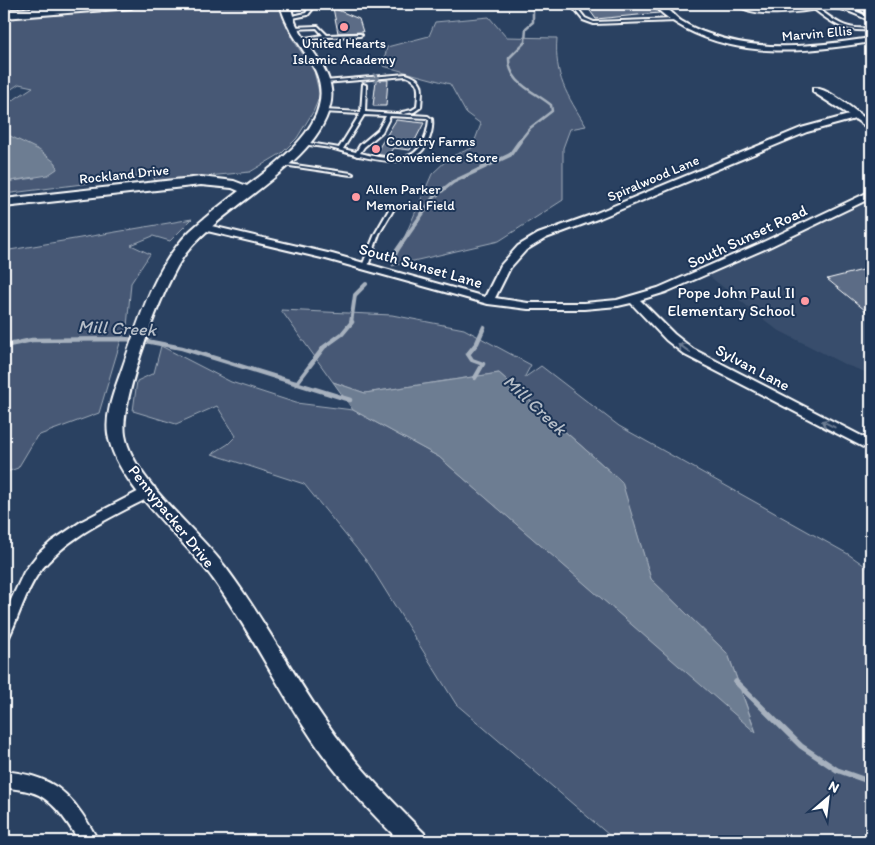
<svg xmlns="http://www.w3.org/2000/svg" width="875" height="845" font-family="Itim,sans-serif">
<rect width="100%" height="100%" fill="#2a4161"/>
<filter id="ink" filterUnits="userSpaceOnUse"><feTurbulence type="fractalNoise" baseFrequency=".02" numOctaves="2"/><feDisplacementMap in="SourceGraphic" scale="10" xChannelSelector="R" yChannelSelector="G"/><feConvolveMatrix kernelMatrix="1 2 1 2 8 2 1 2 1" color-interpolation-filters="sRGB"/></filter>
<g filter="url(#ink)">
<path fill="#394e6c" d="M871,194V374L846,365L776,329L704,272Z"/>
<path fill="#465975" stroke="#a2acba" d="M169,4H278L292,38L314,71L320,96L313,112L297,138L282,153L250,172L155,181L153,175L4,194V182L35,178L4,133V106L33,87L19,84L4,94V18Z
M489,17L506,37L557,38C554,76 567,95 586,126L570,129L563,148V200L499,241L392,266L432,174L450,157L472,148L481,124L466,113L450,84L383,66L387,47L429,36L435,22Z
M192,219L170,241L153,236L131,245L150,254L131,283L127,327L120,343L99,413L37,436L18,468L4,473V251Z
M281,310L392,315L464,329L531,365L524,378L541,366L619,426L848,554L871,570V841H616L456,704L369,564L304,484L212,454L228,444L236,436L217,406L176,424L133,411L137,381L154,373L161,346L231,382L296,403L353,410L439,457L756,732L728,654L651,579L621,481L499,373L365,393L333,382Z"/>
<path fill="#6d7d92" stroke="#a7b1be" d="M4,133L39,150L56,163L57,169L48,175L4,182Z
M499,373L622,482L651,579L728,654L756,733L439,457L353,410L333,382L365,393Z"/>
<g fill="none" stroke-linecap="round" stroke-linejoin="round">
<path stroke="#a7b1be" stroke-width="2.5" d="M519,142L530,128L552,111L551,105C534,91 508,83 509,58L525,42L526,28L533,22V9"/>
<path stroke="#a7b1be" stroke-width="4" d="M393,256L434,197L453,182L510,155L520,141
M351,323L355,295L366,284"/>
<path stroke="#a7b1be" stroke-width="4.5" d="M4,346L32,340L125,339L146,341L182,348L350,400
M475,378L483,364L472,360L468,354L477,343L484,327
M296,384L324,347L342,334L352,322"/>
<path stroke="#a7b1be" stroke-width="5.5" d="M736,682L801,746L837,770L871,782"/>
</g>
<path fill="#5b6c86" stroke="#fff" d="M585,4H651L659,13L596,19Z
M333,8L359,19L363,32L338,33Z
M376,80H388L386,106H373Z
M396,120L424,123L410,150L393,148L388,156L375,154Z
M871,268V315L827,279Z"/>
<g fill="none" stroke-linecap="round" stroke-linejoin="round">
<defs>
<path id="service" d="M31,4H36L27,7L25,6Z
M306,4H311L305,6L312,10L308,15L288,19V17L306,13L308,10L302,7L287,10L285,9L286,8Z
M570,4H574L585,18L594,22L676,19L678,20L676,21L594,24L583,20Z
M871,4V6L859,7L857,6Z
M4,6L6,7V9H4Z
M831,6C846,7 858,11 871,19V21C854,14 839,4 820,10C839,24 846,30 871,28V30C846,32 834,25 815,10L823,7Z
M318,26L327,35L360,34L362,35L360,36L326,37L301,41L299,40L300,39L323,35L317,28L293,29L291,28L293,27Z
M406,74C426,80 422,89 421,107L414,112L403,114L401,113L402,112L412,110L417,107C418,92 422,82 406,76L325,83L323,82L325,81Z
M363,84L366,85L365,112L428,116L432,119C433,127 431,135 428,142C415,169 382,161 359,156H357L355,155L331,148L302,144V143L304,142L339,148L360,114L323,112L321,111L323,110L361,112ZM364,115L386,116L378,130L360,145L356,152L343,149ZM390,116L427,118L429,120C424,165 396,162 360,153L364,147L382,132Z
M281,163L351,173L353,174L351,175L283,165H281Z
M391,206H393L395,207L379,234L368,266L365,268L363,267L362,266L375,234Z"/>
<path id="minor" d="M653,4C654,4 660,4 660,4C668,7 674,16 681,21C689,26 700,31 709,34C761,53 817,46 871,38V42C809,52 744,59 686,29C675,23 661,14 653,4Z
M813,88C828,87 859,114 871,123V130L855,119L807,132L600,218L546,238L526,250L510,268L495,298L528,303H584L617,300L658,288L759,244L871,191V198L767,248L666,292L640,300L674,334L693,349L871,441V451L685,355L666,340L631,303L618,306L584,309H528L488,304L326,259L203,230L198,227L203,224L332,254L485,297L501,265L518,246L538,234L594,214L801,128L849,115L813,92Z
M149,486L154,487L156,491L154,495C114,516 66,536 38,574C25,593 19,616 9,637L4,639V615L24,572L38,554L51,542L82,521Z
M4,771C40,775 61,783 82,814C88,823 94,832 98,841H79C68,823 53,798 31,792C22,789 13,789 4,787Z"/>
<path id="tertiary" d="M280,4H290C292,12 294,21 298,28C311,53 338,75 330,106C316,165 223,205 186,253C164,281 119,401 125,435C133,480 198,530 226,568C263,617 291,672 326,722C354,763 389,798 424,833L428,841H400C371,813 344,784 321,752C282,697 253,635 214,580C184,538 116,485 108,434C105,412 115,389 122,369C139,321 153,268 190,231C205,217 222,204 239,191L232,188L201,185L4,207V199L201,177L234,181L247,186C283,159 343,116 312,64C300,44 286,28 280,4Z
M851,4H862L871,9V16Z"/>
<path id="trunk" d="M89,4H137L131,8L4,18V10Z
M737,4L775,6L836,4L830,8C808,10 753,21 737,4Z"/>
</defs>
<use href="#service" stroke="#fff" stroke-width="4"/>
<use href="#minor" stroke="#fff" stroke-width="4"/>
<use href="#tertiary" stroke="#fff" stroke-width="4"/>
<use href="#trunk" stroke="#fff" stroke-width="4"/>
<use href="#service" fill="#1d3557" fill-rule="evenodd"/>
<use href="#minor" fill="#1d3557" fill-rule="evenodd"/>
<use href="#tertiary" fill="#1d3557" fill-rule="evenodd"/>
<use href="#trunk" fill="#1d3557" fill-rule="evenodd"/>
</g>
<defs><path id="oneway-shaft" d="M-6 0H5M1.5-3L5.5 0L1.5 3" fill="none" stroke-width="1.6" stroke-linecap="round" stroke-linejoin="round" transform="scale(1.25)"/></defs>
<g stroke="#6c7c92">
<use href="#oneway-shaft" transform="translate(372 78) rotate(-5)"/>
<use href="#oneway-shaft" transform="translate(684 348) rotate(-144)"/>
<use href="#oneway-shaft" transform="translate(828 424) rotate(-153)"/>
</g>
</g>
<g fill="#ff9aa2" stroke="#1d3557" stroke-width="2">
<circle cx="344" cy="27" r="5"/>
<circle cx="376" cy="149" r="5"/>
<circle cx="356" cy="197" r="5"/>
<circle cx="805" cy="301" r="5"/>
</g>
<g text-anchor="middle" stroke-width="4" stroke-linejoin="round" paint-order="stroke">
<g font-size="14" fill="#fff" stroke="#1d3557">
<text transform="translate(817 33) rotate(-5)" y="5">Marvin Ellis</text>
<text transform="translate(124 174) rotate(-6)" y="5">Rockland Drive</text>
<text transform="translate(653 178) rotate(-23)" y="5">Spiralwood Lane</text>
</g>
<g font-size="14" fill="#fff" stroke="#1d3557" text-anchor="start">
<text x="344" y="48" text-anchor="middle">United Hearts<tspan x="344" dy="16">Islamic Academy</tspan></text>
<text x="386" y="146">Country Farms<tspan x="386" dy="16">Convenience Store</tspan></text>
<text x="366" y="194">Allen Parker<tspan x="366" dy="16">Memorial Field</tspan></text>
</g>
<g font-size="16" fill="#fff" stroke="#1d3557">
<text transform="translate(747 236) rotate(-25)" y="6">South Sunset Road</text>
<text transform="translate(421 265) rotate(16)" y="6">South Sunset Lane</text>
<text transform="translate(753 367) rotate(28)" y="6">Sylvan Lane</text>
<text transform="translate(172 516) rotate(51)" y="6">Pennypacker Drive</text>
</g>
<g font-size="16" fill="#fff" stroke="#1d3557" text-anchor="end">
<text x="795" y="298">Pope John Paul II<tspan x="795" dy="18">Elementary School</tspan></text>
</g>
<g font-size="18" font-style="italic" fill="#b6bec8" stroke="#1d3557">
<text transform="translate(117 328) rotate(3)" y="6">Mill Creek</text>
<text transform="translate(535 405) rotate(43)" y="6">Mill Creek</text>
</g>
</g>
<rect width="875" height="845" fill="none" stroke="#1d3557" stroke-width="20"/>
<rect x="10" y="10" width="855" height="825" fill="none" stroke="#fff" stroke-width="2" filter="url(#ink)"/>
<g transform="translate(828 798) rotate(28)" stroke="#1d3557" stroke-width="4" paint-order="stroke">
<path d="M0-4L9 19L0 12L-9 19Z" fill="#ffffff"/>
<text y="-8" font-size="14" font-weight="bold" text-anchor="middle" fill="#ffffff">N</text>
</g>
</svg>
